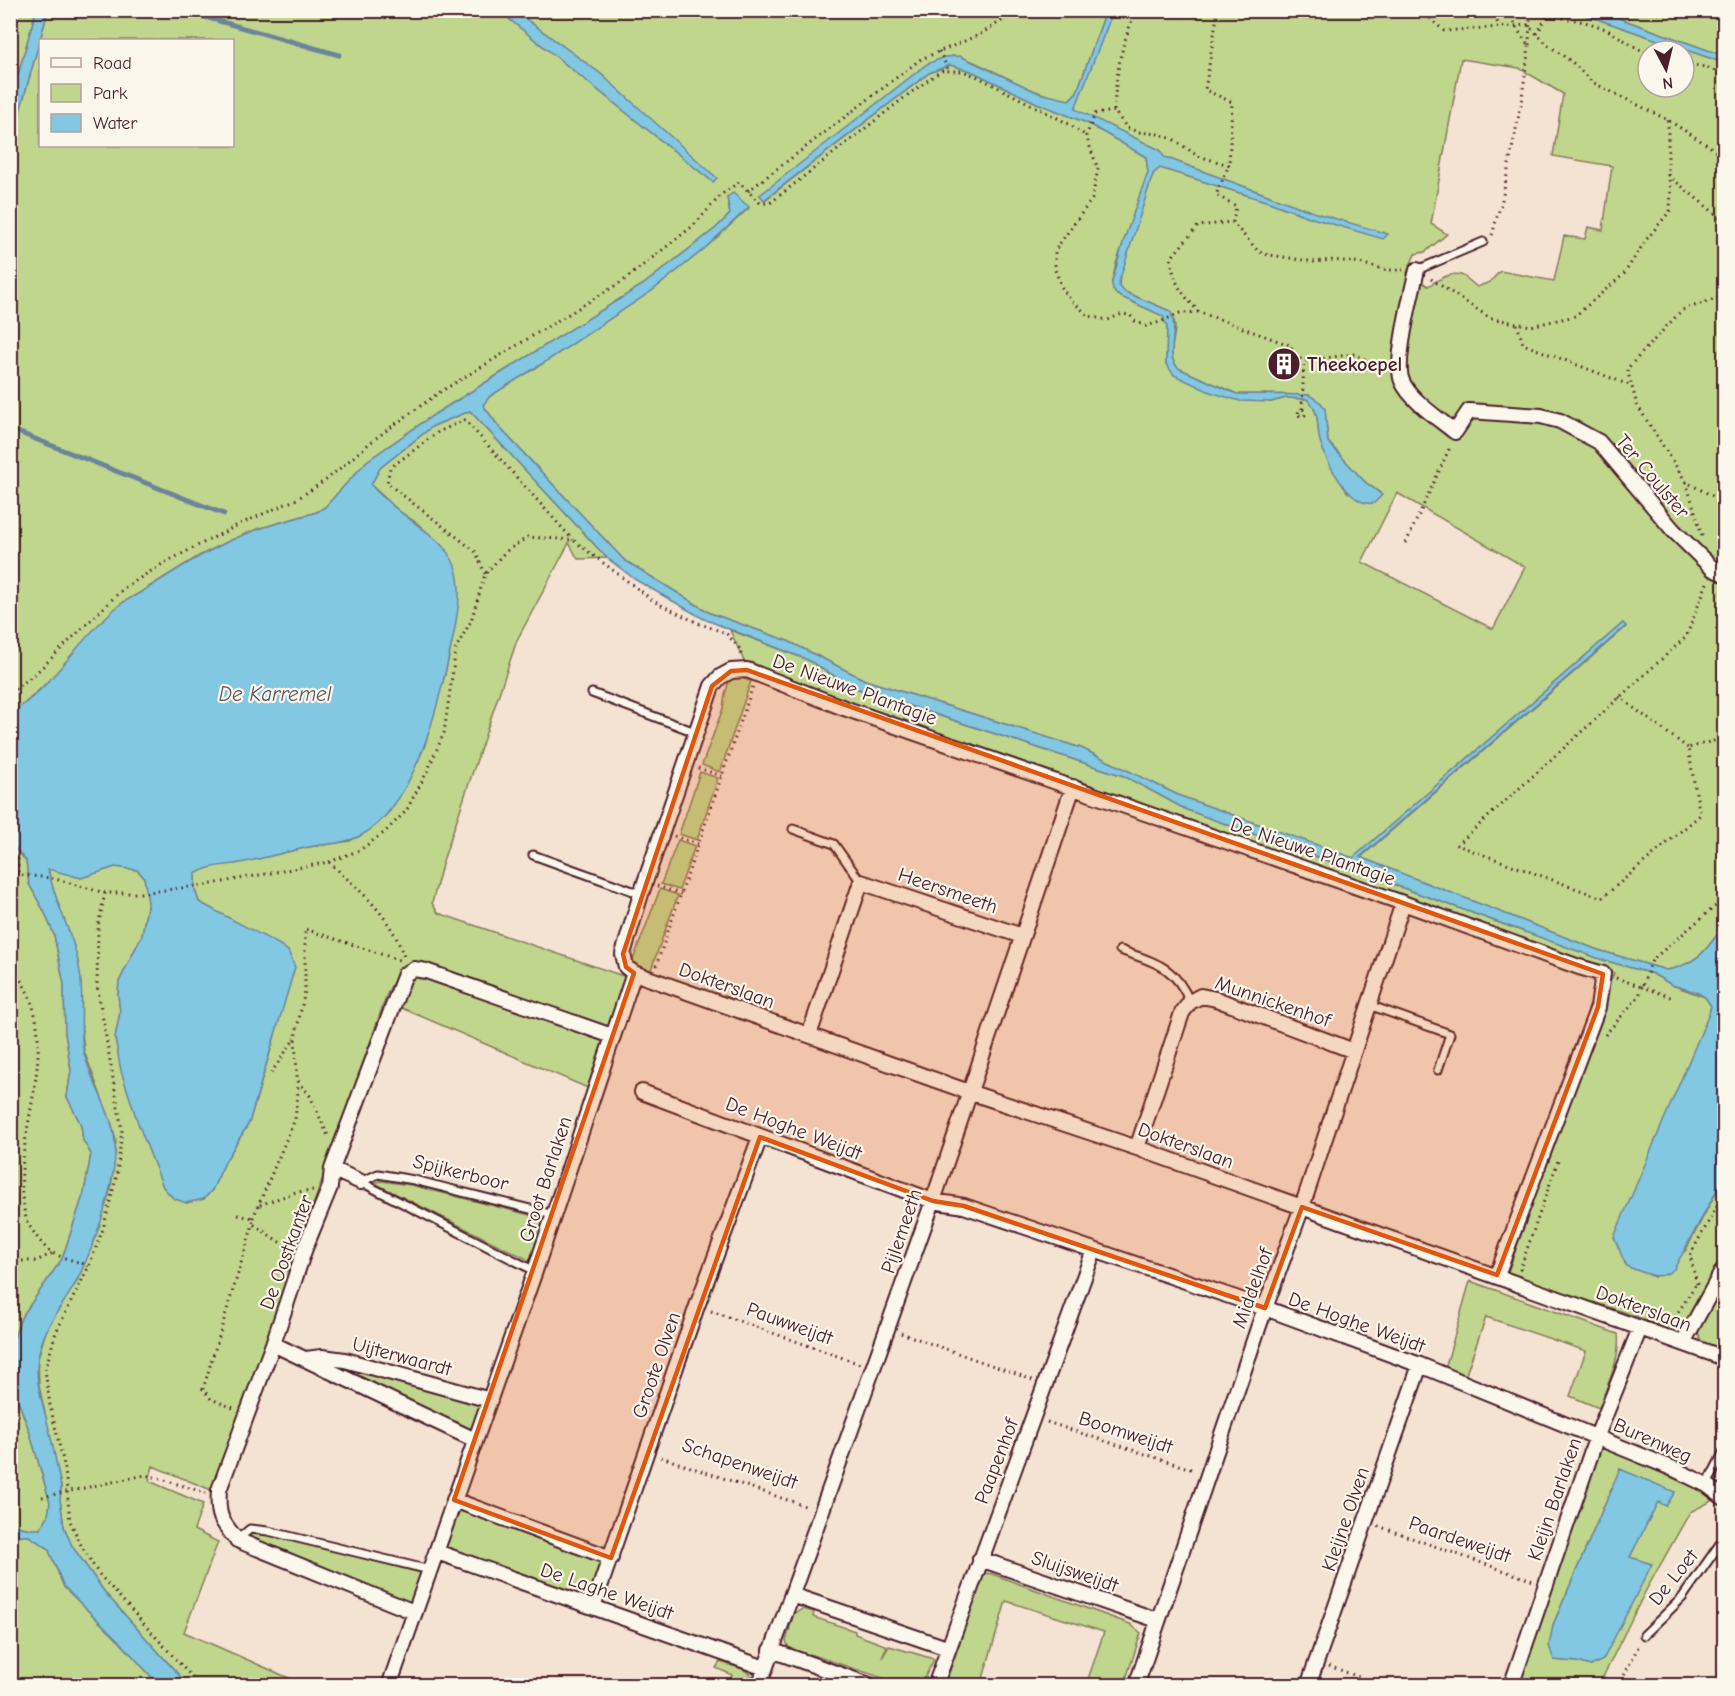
<svg xmlns="http://www.w3.org/2000/svg" width="1735" height="1696" font-family="'Comic Neue',sans-serif">
<rect width="100%" height="100%" fill="#f4e2d2"/>
<filter id="ink" filterUnits="userSpaceOnUse"><feTurbulence type="fractalNoise" baseFrequency=".0167" numOctaves="2"/><feDisplacementMap in="SourceGraphic" scale="12" xChannelSelector="R" yChannelSelector="G"/><feConvolveMatrix kernelMatrix="1 2 1 2 8 2 1 2 1" color-interpolation-filters="sRGB"/></filter>
<g filter="url(#ink)">
<path fill="#c0d68c" stroke="#857a5c" stroke-width="1.5" fill-rule="evenodd" d="M16,11H36L11,100V31Z
M48,11H499L713,182L601,74L515,11H1106L1077,92L1069,100C1041,97 1016,82 991,70C978,64 966,57 952,56L802,163L760,195L765,200L929,73L950,65L971,71L1037,103L1087,123L1146,157L1148,172L1116,264L1112,282L1113,290L1117,295L1163,316L1167,327L1166,364L1210,392L1271,402L1286,398L1307,399C1322,415 1315,424 1321,442C1327,460 1337,477 1348,493L1379,492L1364,481L1328,442L1325,410L1321,403L1309,395L1237,394L1180,369C1165,359 1175,341 1175,326C1175,321 1172,316 1170,311L1125,292L1119,286L1120,274L1153,174L1160,168L1269,202L1312,218L1316,213L1164,157L1160,150L1074,109L1113,11H1574L1724,63V928C1716,934 1712,943 1705,950C1697,960 1678,969 1666,970L1598,950L1360,858L1626,627L1623,623L1353,858L1180,796L1081,748L865,680L788,641L710,613L624,560L499,427L483,405L490,396L545,362L653,290L703,250L749,208L727,197L730,214L716,228L644,284L435,414L367,461L325,507L317,512L257,529L227,542L199,556L118,606L55,675L23,705L11,713V143ZM40,40H232V146H40ZM1648,51H1684V87H1648ZM1461,59L1519,68L1563,94L1553,156L1612,166L1603,230L1588,227L1585,239L1564,236L1554,281L1500,271L1490,282L1477,287C1473,284 1469,280 1465,277C1454,269 1438,280 1428,286L1407,273L1415,254L1425,252L1447,234L1431,224ZM1397,493L1525,567L1493,629L1362,562Z
M1599,11H1724V56Z
M470,411L607,558L578,559L569,543L517,640L443,861L432,903L438,913L626,977L607,1029L423,964C399,961 397,976 387,994L231,1440L211,1490L153,1466L149,1481L203,1504L194,1530L218,1542L184,1632L289,1678L287,1685H188L106,1594L72,1546L64,1527L60,1500L61,1487L39,1386L38,1358L48,1324L76,1283L86,1260L111,1188L116,1141L112,1125L84,1051L74,947L53,892L48,868L81,878L115,867L137,870L144,877L148,901L142,935L119,982L118,995L120,1012L115,1039L186,1203L203,1199L212,1190L226,1160L249,1123L274,1039L291,961L288,951L199,902L195,890V874L208,866L234,864L309,847L350,841L378,822L390,811L410,777L424,748L445,674L454,632L458,594L446,550L417,523L399,511L371,485L380,468L433,426Z
M730,630L808,660L852,687L1124,776L1187,810L1600,959L1653,974L1672,985L1705,997L1711,1006L1648,1274L1654,1277L1686,1250L1724,1177V1254L1701,1299L1680,1329L1673,1330L1661,1328L1644,1319L1520,1278L1508,1272L1604,996L1614,973L1201,829L1088,784L747,668Z
M731,675L751,681L720,772L702,765L723,708L725,694Z
M700,772L718,778L697,840L679,834Z
M678,840L695,846L679,890L661,884Z
M10,843L26,861L29,884L45,913L54,935L64,984L65,1033L71,1070L67,1097L81,1125L83,1140L91,1154L84,1193L62,1259L21,1318L11,1355Z
M660,889L678,895L649,975L636,969L633,960Z
M415,978L426,979L605,1040L590,1089L397,1006L403,989Z
M381,1181L411,1185L546,1219L531,1261L374,1183Z
M1470,1281L1618,1334C1621,1359 1607,1385 1599,1408L1570,1396L1586,1351L1486,1317L1465,1377L1445,1369Z
M1714,1296L1724,1302V1350L1709,1346L1701,1341L1698,1332Z
M326,1358L484,1395L470,1435L320,1363Z
M10,1386L14,1390L29,1430L50,1502L48,1516L40,1529H31L11,1525Z
M1600,1446L1700,1490L1714,1500L1690,1512L1645,1592L1603,1677L1617,1683L1616,1685L1517,1686L1549,1599ZM1620,1469L1658,1501L1630,1557L1591,1666L1577,1662L1554,1660L1553,1625Z
M459,1510L602,1561L588,1598L446,1547Z
M251,1533L267,1534L421,1573L410,1605L247,1540Z
M10,1534L29,1536L48,1548L64,1587L120,1642L159,1685H11Z
M984,1573L992,1574L1130,1624L1141,1633L1124,1685H1086L1104,1632L1006,1601L981,1685H945Z
M803,1609L814,1612L813,1617L855,1631V1634L887,1646L882,1658L889,1646L934,1659L921,1685H904L810,1654L807,1657L789,1649L786,1641L794,1613Z
M720,1662L743,1669L752,1676L754,1685H728L732,1675L716,1668Z"/>
<path fill="#82c8e3" stroke="#6c8499" stroke-width="1.5" d="M36,11H48L11,143V100Z
M499,11H515L601,74L717,178L713,182Z
M1106,11H1113L1075,109L1160,150L1164,157L1316,213L1388,234L1383,239L1312,218L1269,202L1160,168L1153,174L1119,282V286L1125,292L1170,311C1181,332 1162,357 1180,369L1237,394L1309,395L1321,403L1325,409L1328,442L1364,481L1382,495L1374,503C1349,508 1326,461 1320,441C1316,424 1321,413 1307,399L1286,398L1271,402L1240,401L1210,392L1174,375L1166,364L1167,327L1163,316L1117,295L1113,290L1112,282L1123,243L1148,172L1146,157L1087,123L1037,103L971,71L950,65L929,73L764,200L760,195L927,64L945,57L960,56L1039,93L1069,100L1077,92Z
M1574,11H1599L1724,56V63Z
M733,193L749,207L703,250L653,290L545,362L490,396L483,405L499,427L624,560L710,613L788,641L865,680L1081,748L1180,796L1353,858L1623,623L1626,626L1360,857L1598,950L1666,970C1678,969 1697,960 1705,950C1712,943 1716,934 1724,928V1177L1674,1269C1659,1283 1643,1272 1626,1266L1614,1237L1709,1014L1711,1006L1705,997L1696,992L1672,985L1653,974L1600,959L1187,810L1124,776L852,687L808,660L704,619L636,580L607,558L470,411L433,426L380,468L371,485C379,494 388,502 398,510C417,526 445,540 455,566C464,590 456,622 451,647C439,703 415,810 358,837C343,844 325,844 309,847C284,852 259,860 234,864C219,866 208,866 195,874V890L199,902L280,945L288,951L295,967L249,1123L226,1160L212,1190L204,1199L186,1203L173,1198L163,1187L138,1123L121,1071L115,1038L120,1012L118,995L119,982L142,935L148,902L144,877L137,870L115,867L81,878L48,869C55,904 75,937 80,972C84,998 79,1024 83,1049C91,1086 119,1118 115,1157C112,1195 94,1247 76,1282C61,1310 44,1324 38,1358C34,1379 43,1404 48,1425C53,1445 57,1466 61,1487L60,1500L64,1527L72,1546L106,1594L188,1685H159L120,1642L64,1587L48,1548L29,1536L11,1534V1525L31,1529H40L48,1516L50,1502L29,1430L14,1390L11,1386V1355L14,1338L21,1318L62,1259L84,1193L91,1154L83,1140L81,1125L67,1097L71,1070L65,1033L64,984L54,935L45,913L29,884L26,861L11,843V713C54,686 78,639 117,607C126,599 138,595 148,588C182,566 217,544 256,530C276,523 297,518 317,512L325,507L367,461L435,414L644,284L716,228L730,214L727,197Z
M1620,1469L1675,1492L1666,1506L1658,1502L1630,1557L1652,1564L1603,1660L1591,1666L1577,1662L1554,1660L1549,1646L1553,1625Z"/>
<g fill="none" stroke-linecap="round" stroke-linejoin="round">
<path stroke="#6c8499" stroke-width="5" d="M180,10L339,55
M10,429L224,514"/>
<defs>
<path id="lane" d="M1417,270L1483,242
M592,693L695,732
M793,829L834,844L861,882
M533,855L641,894
M1120,950C1156,963 1174,965 1190,1002
M1369,1005L1450,1034L1438,1070
M361,1182L378,1174L414,1180L554,1215
M361,1182L535,1271
M1707,1485L1724,1451
M237,1540L250,1529L268,1531L430,1570
M1644,1635L1682,1598L1724,1538"/>
<path id="street" d="M1417,270C1412,291 1394,363 1402,381C1409,399 1440,420 1455,432L1469,411L1541,416L1560,421L1599,442L1673,530L1713,569L1724,574
M634,973L969,1092L1137,1148L1724,1358
M809,1035L861,882L1022,936
M642,1092L933,1201L964,1206L1265,1308L1420,1365L1674,1469L1707,1485L1724,1498
M1137,1148L1182,1013L1190,1002L1201,996L1216,999L1354,1051
M332,1169L361,1182
M1683,1343L1724,1268
M273,1344L475,1440
M306,1359L322,1357L345,1360L490,1400
M454,1500L611,1558
M437,1552L765,1668
M980,1559L1157,1620
M792,1595L947,1648
M593,1607L697,1306L760,1137
M414,1612L237,1540C221,1521 217,1516 219,1490L273,1344L305,1248L330,1187L332,1169L405,974L414,969L426,971L612,1036
M771,1650L872,1686
M389,1686L535,1271L634,973L626,967L623,954L641,894L712,686L720,677L731,671L747,670L844,708L1403,903L1579,967L1603,974L1598,1007L1497,1275
M759,1686L933,1201L1073,787
M935,1686L1094,1250
M1136,1686L1265,1308L1302,1207L1403,903
M1308,1686L1420,1365
M1511,1686L1597,1436L1640,1328
M1724,1686V1685"/>
</defs>
<use href="#lane" stroke="#4a1f2b" stroke-width="11"/>
<use href="#street" stroke="#4a1f2b" stroke-width="18"/>
<path stroke="#4a1f2b" stroke-width="3" stroke-dasharray="1.5 4.5" stroke-linecap="butt" d="M1136,10C1121,46 1116,72 1114,111L1127,128L1138,132L1158,134L1173,139L1198,156L1229,165L1216,195L1236,206L1233,222
M1218,10L1205,90L1232,102L1229,165
M1421,10L1444,31L1528,25L1548,45L1572,62L1592,82L1668,120L1712,148L1724,158
M1493,10L1499,27
M1511,10L1515,26L1529,46L1530,10
M1537,34L1547,16C1567,18 1594,22 1611,32C1624,39 1634,48 1648,53
M939,51L949,71
M1684,64L1706,67L1724,75
M1114,111L1095,114L1086,136L1098,169L1092,199L1055,250V270L1063,290L1073,302L1089,316L1108,320L1122,314L1130,315L1135,321L1146,326L1160,322L1180,313L1199,312L1292,346L1290,353L1304,361L1355,354L1385,370
M1668,175L1724,221
M748,191L921,59L979,35L1019,10
M1492,235L1502,200L1521,104L1529,46
M1431,279L1490,318L1531,326L1575,316L1624,274L1646,240L1670,211L1671,189L1668,175V120
M1724,296L1682,310L1627,369L1637,405L1686,482L1724,502
M1199,312C1181,292 1174,285 1171,258L1198,226L1232,222L1258,251L1264,254L1315,262L1331,260L1355,262L1388,270H1403
M1517,324L1523,344L1632,386
M1302,409L1304,361
M1298.5 413a3.5 3.5 0 1 1 7 0a3.5 3.5 0 1 1-7 0Z
M1686,482L1703,538
M1406,543L1451,445
M485,574L476,552L387,483L390,468L438,432L465,420L573,540
M1707,583L1686,637L1457,845L1602,898L1700,815L1688,748L1724,738
M10,693L36,673L124,588L164,563L238,525L297,499L326,480L376,438L440,392L623,281L694,225L722,194L739,182L760,203H770L909,94L935,75L942,71H962L976,76L1069,124L1086,136
M1619,697L1688,748
M698,768L722,776
M674,836L698,844
M10,850L18,858V874
M329,862C360,891 391,915 404,957
M10,874L52,878L105,893H140L207,885L329,862L360,850L385,832L406,811L427,772L444,733L456,648L471,621L485,574L505,552L528,537L573,540L655,602L698,623L726,633L739,648L742,657
M657,886L681,894
M105,893L98,926L97,985L122,1130L117,1174L103,1229L89,1266L56,1332L45,1370L50,1405L65,1469L70,1521L81,1545L98,1573L200,1686
M10,966C77,1041 0,1144 28,1224C35,1234 41,1245 51,1252C60,1258 78,1261 89,1266
M656,966L753,686
M1616,978L1642,987L1652,960L1724,899
M1605,1035L1639,996L1642,987L1673,998
M271,1073L295,1038
M298,1081L310,1096L329,1138
M260,1205L296,1192L313,1190
M238,1215L253,1218V1224
M253,1218L295,1119L298,1092L295,1038L305,991V929L399,960
M10,1261H36L53,1253
M1521,1270L1520,1269L1559,1158
M1697,1284L1690,1255L1724,1194
M711,1311L860,1364
M1672,1322L1696,1284
M901,1333L1033,1380
M233,1408L211,1399L203,1389L253,1224L281,1243L292,1245
M1047,1422L1194,1470
M661,1457L808,1507
M42,1497L145,1475L158,1478L206,1493
M1378,1526L1533,1581
M1329,1666L1383,1686
M1619,1686L1639,1645"/>
<use href="#lane" stroke="#fbf7ec" stroke-width="7"/>
<use href="#street" stroke="#fbf7ec" stroke-width="14"/>
</g>
</g>
<path fill="#e0560e" fill-opacity="0.2" stroke="#e0560e" stroke-width="4.5" stroke-linejoin="round" d="M747,670L1603,974L1598,1007L1497,1275L1302,1207L1265,1308L964,1206L933,1201L760,1137L611,1558L454,1500L634,973L626,967L623,954L712,686L731,671Z"/>
<defs>
<symbol id="building-disc" viewBox="-11 -11 22 22"><circle r="9.5" fill="#4a1f2b" stroke="#fbf7ec"/><path d="M-4-6H4V6H1V3H-1V6H-4ZM-2.5-4.3h1.7v1.8h-1.7ZM.8-4.3h1.7v1.8H.8ZM-2.5-1h1.7V.8h-1.7ZM.8-1h1.7V.8H.8Z" fill="#fff"/></symbol>
</defs>
<g fill-rule="evenodd">
<use href="#building-disc" x="1265" y="345" width="38" height="38"/>
</g>
<g text-anchor="middle" stroke-width="4.5" stroke-linejoin="round" paint-order="stroke">
<g font-size="20" font-weight="bold" fill="#4a1f2b" stroke="#fbf7ec" text-anchor="start">
<text x="1307" y="371">Theekoepel</text>
</g>
<g font-size="20" fill="#4a1f2b" stroke="#fbf7ec">
<text transform="translate(1653 476) rotate(50)" y="7">Ter Coulster</text>
<text transform="translate(855 689) rotate(20)" y="7">De Nieuwe Plantagie</text>
<text transform="translate(1313 851) rotate(19)" y="7">De Nieuwe Plantagie</text>
<text transform="translate(948 890) rotate(19)" y="7">Heersmeeth</text>
<text transform="translate(727 985) rotate(20)" y="7">Dokterslaan</text>
<text transform="translate(1273 1001) rotate(19)" y="7">Munnickenhof</text>
<text transform="translate(794 1128) rotate(21)" y="7">De Hoghe Weijdt</text>
<text transform="translate(1186 1145) rotate(20)" y="7">Dokterslaan</text>
<text transform="translate(461 1172) rotate(14)" y="7">Spijkerboor</text>
<text transform="translate(545 1179) rotate(-72)" y="7">Groot Barlaken</text>
<text transform="translate(901 1231) rotate(-71)" y="7">Pijlemeeth</text>
<text transform="translate(286 1252) rotate(-70)" y="7">De Oostkanter</text>
<text transform="translate(1252 1288) rotate(-70)" y="7">Middelhof</text>
<text transform="translate(1644 1308) rotate(20)" y="7">Dokterslaan</text>
<text transform="translate(1357 1322) rotate(20)" y="7">De Hoghe Weijdt</text>
<text transform="translate(790 1323) rotate(20)" y="7">Pauwweijdt</text>
<text transform="translate(402 1356) rotate(15)" y="7">Uijterwaardt</text>
<text transform="translate(656 1365) rotate(-71)" y="7">Groote Olven</text>
<text transform="translate(1126 1432) rotate(18)" y="7">Boomweijdt</text>
<text transform="translate(1653 1440) rotate(24)" y="7">Burenweg</text>
<text transform="translate(996 1461) rotate(-69)" y="7">Paapenhof</text>
<text transform="translate(740 1463) rotate(19)" y="7">Schapenweijdt</text>
<text transform="translate(1554 1499) rotate(-71)" y="7">Kleijn Barlaken</text>
<text transform="translate(1345 1519) rotate(-71)" y="7">Kleijne Olven</text>
<text transform="translate(1460 1539) rotate(19)" y="7">Paardeweijdt</text>
<text transform="translate(1075 1571) rotate(19)" y="7">Sluijsweijdt</text>
<text transform="translate(1673 1577) rotate(-51)" y="7">De Loet</text>
<text transform="translate(607 1591) rotate(19)" y="7">De Laghe Weijdt</text>
</g>
<g font-size="21" font-style="italic" fill="#5b5262" stroke="#fbf7ec">
<text x="275" y="701">De Karremel</text>
</g>
</g>
<rect width="1735" height="1696" fill="none" stroke="#fbf7ec" stroke-width="36"/>
<rect x="18" y="18" width="1699" height="1660" fill="none" stroke="#4a1f2b" stroke-width="2" filter="url(#ink)"/>
<rect x="39" y="39" width="195" height="108" fill="#fbf7ec" stroke="#b4a19f" stroke-width="1.5"/>
<rect x="51" y="58" width="30" height="9" fill="#fbf7ec" stroke="#b4a19f" stroke-width="1.5"/>
<text x="93" y="69" font-size="18" fill="#4a1f2b">Road</text>
<rect x="51" y="84" width="30" height="18" fill="#c0d68c" stroke="#b4a19f" stroke-width="1.5"/>
<text x="93" y="99" font-size="18" fill="#4a1f2b">Park</text>
<rect x="51" y="114" width="30" height="18" fill="#82c8e3" stroke="#b4a19f" stroke-width="1.5"/>
<text x="93" y="129" font-size="18" fill="#4a1f2b">Water</text>
<g transform="translate(1666 69) rotate(173)"><circle r="28" fill="#fbf7ec" stroke="#b4a19f" stroke-width="1.5"/>
<path d="M0-4.5L10 22L0 15L-10 22Z" fill="#4a1f2b"/>
<text y="-9" font-size="16" font-weight="bold" text-anchor="middle" fill="#4a1f2b">N</text>
</g>
</svg>
